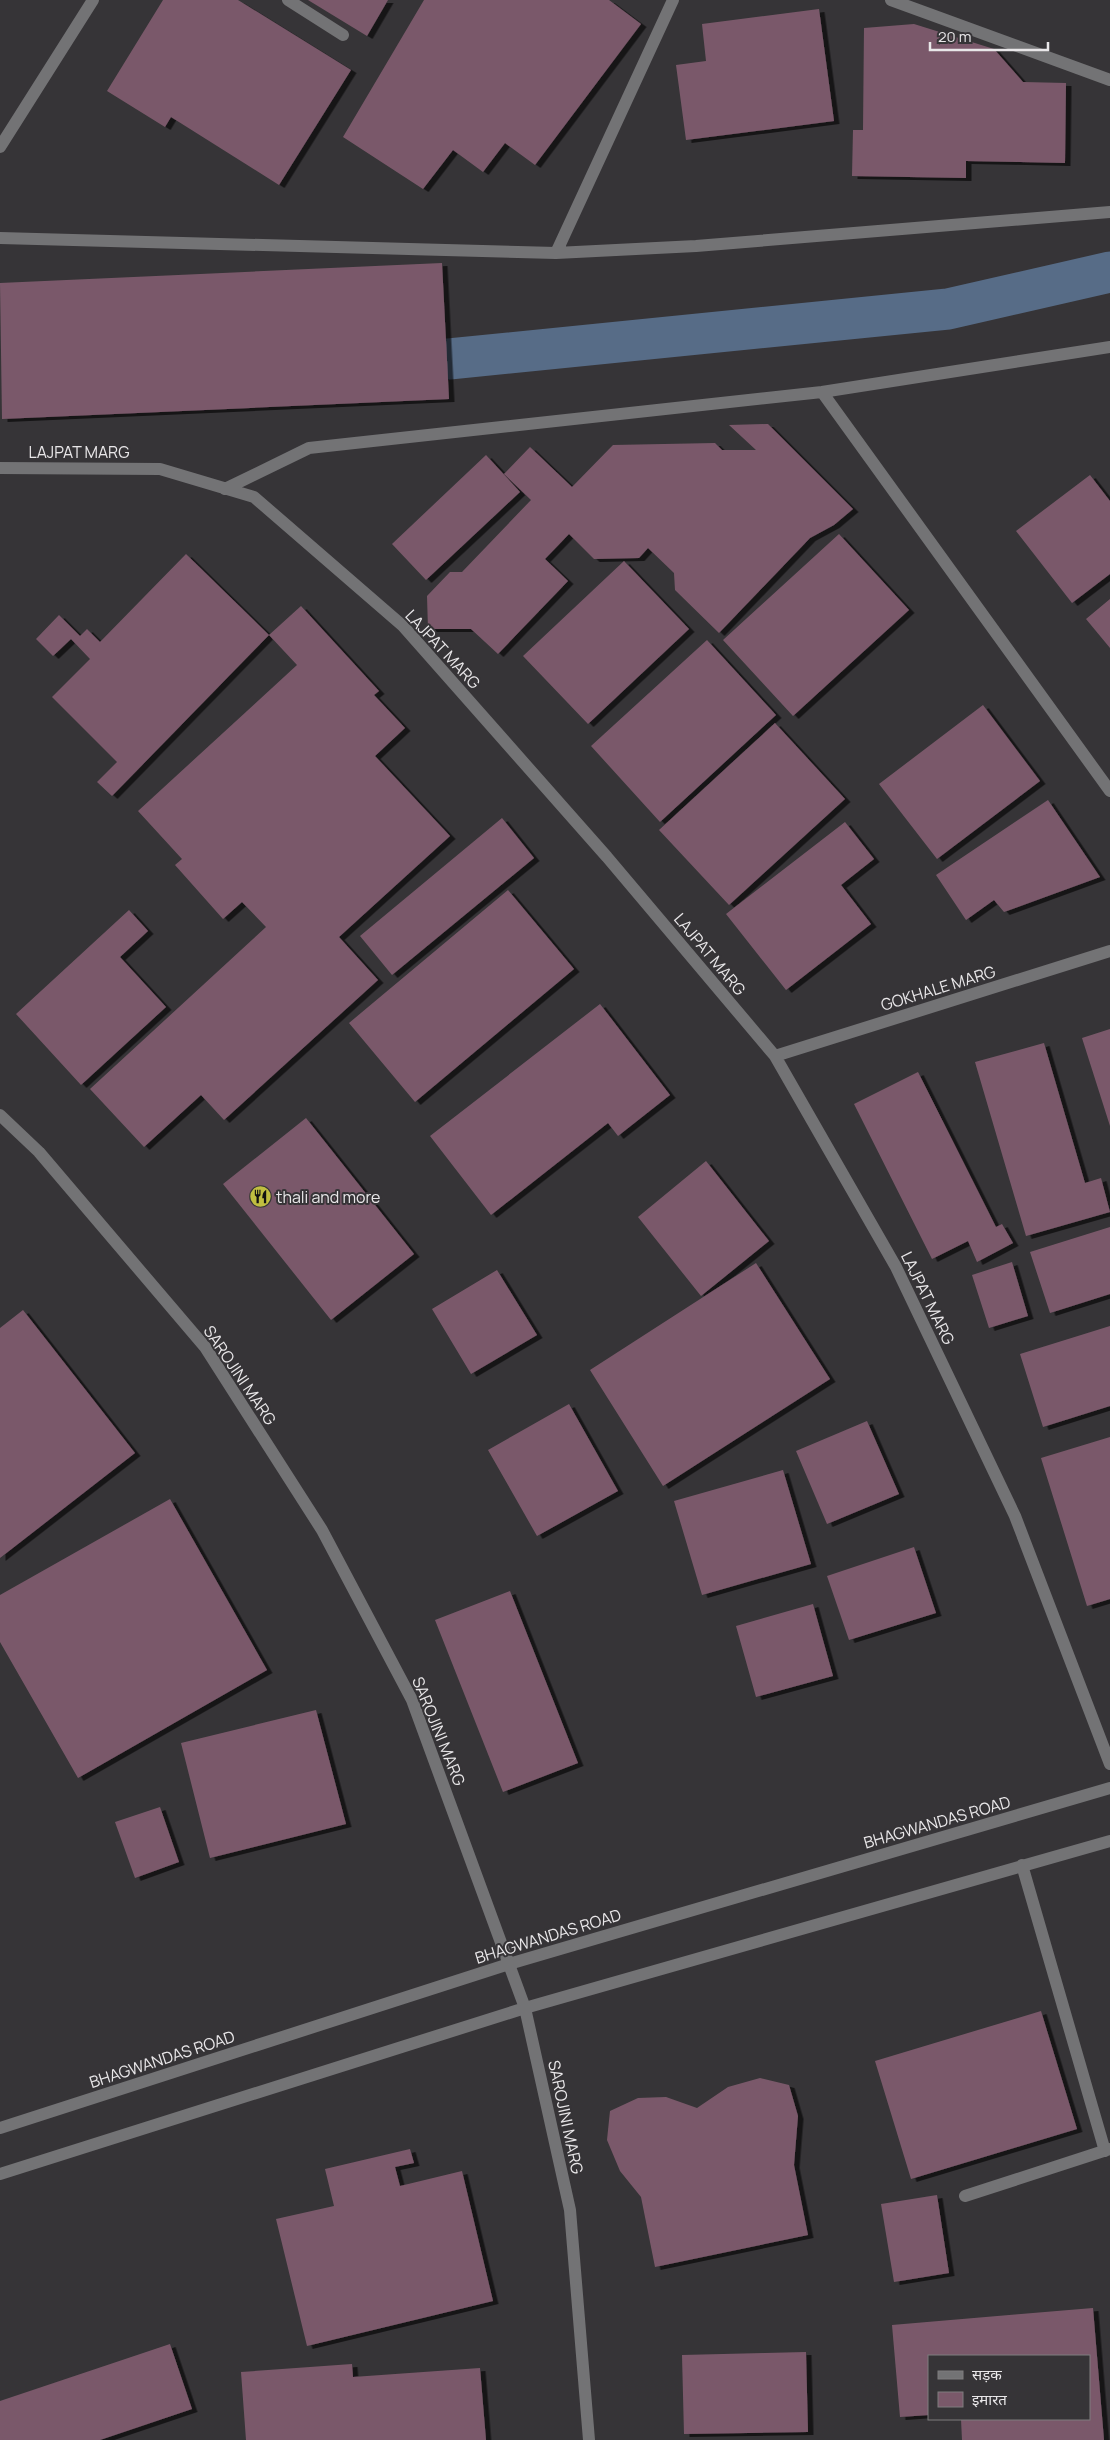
<svg xmlns="http://www.w3.org/2000/svg" width="1110" height="2440" font-family="Manrope,'Noto Sans Devanagari',sans-serif">
<defs>
<filter id="shadow"><feDropShadow dx="5.5" dy="3" stdDeviation="0" flood-color="#0009"/></filter>
</defs>
<rect width="100%" height="100%" fill="#363437"/>
<g fill="none" stroke-linecap="round" stroke-linejoin="round">
<path stroke="#576c87" stroke-width="41" d="M390,359H449L948,309L1110,272"/>
</g>
<path fill="#7a596a" filter="url(#shadow)" d="M163,0H238L351,70L279,185L171,117L165,127L107,91Z
M308,0H388L367,36Z
M424,0H609L641,24L535,165L505,143L483,172L453,150L423,189L343,137Z
M819,9L834,121L686,140L676,65L706,61L702,24Z
M914,24L994,49L1023,82L1066,83L1065,163L966,161V178L852,176L853,130H863L864,28Z
M442,263L449,399L2,419L0,283Z
M768,424L853,509L834,525L810,538L719,633L675,590L674,573L648,548L639,558L594,559L569,534L545,559L568,581L498,654L471,629H428L427,596L450,572H462L531,500L504,474L530,447L572,487L613,445L715,443L722,450H756L729,425Z
M486,455L520,492L426,580L392,544Z
M1090,475L1110,501V574L1072,603L1016,531Z
M839,534L909,610L793,716L723,640Z
M186,554L269,635L112,796L97,782L117,762L52,697L90,659L71,639L53,656L36,639L59,615L80,636L87,629L100,642Z
M624,561L689,629L588,724L523,656Z
M1110,599V648L1086,619Z
M301,606L379,691L374,695L405,728L375,756L450,836L339,937L378,980L224,1120L201,1095L144,1147L90,1089L266,927L242,902L223,919L175,865L182,859L138,811L297,665L269,635Z
M707,640L776,715L660,822L591,746Z
M983,705L1040,781L937,859L879,784Z
M775,723L845,799L729,905L659,830Z
M1048,800L1100,877L1004,912L994,900L966,920L936,875Z
M502,818L534,858L392,975L360,936Z
M845,822L874,859L841,885L871,924L786,990L726,914Z
M508,890L574,969L415,1102L349,1023Z
M129,910L148,931L120,957L166,1007L81,1085L16,1014Z
M600,1004L670,1095L618,1136L608,1123L491,1215L430,1136Z
M1110,1029V1126L1082,1038Z
M1044,1043L1085,1183L1101,1178L1110,1212L1026,1236L975,1062Z
M918,1072L996,1227L1002,1224L1013,1243L977,1262L968,1241L932,1259L854,1104Z
M306,1118L414,1254L331,1320L223,1184Z
M706,1161L769,1241L701,1296L638,1217Z
M1110,1227V1294L1050,1313L1030,1252Z
M1012,1262L1028,1316L989,1328L972,1275Z
M756,1263L830,1379L663,1486L590,1370Z
M497,1270L537,1335L471,1374L432,1309Z
M23,1310L135,1453L0,1558V1328Z
M1110,1326V1406L1043,1427L1020,1354Z
M569,1404L618,1491L537,1536L488,1450Z
M867,1421L899,1494L827,1524L796,1451Z
M1110,1437V1599L1087,1606L1041,1458Z
M783,1470L811,1564L702,1595L674,1501Z
M170,1499L267,1670L78,1778L0,1642V1595Z
M914,1547L936,1613L849,1640L827,1576Z
M510,1591L578,1763L503,1792L435,1620Z
M813,1604L833,1676L756,1697L736,1626Z
M316,1710L346,1824L210,1858L181,1743Z
M160,1807L179,1862L135,1878L115,1822Z
M1041,2011L1077,2129L911,2179L875,2061Z
M760,2078L789,2085L798,2116L794,2165L808,2235L655,2267L641,2197L620,2171L607,2140L610,2111L638,2098L666,2097L697,2108L728,2087Z
M410,2149L414,2163L395,2167L400,2186L462,2171L493,2301L307,2346L276,2219L334,2206L325,2169Z
M937,2195L949,2273L894,2282L881,2204Z
M1093,2308L1104,2440H962L961,2419H1089V2356H929V2415L900,2417L892,2325Z
M170,2344L192,2409L100,2440H0V2401Z
M806,2352L808,2432L684,2434L682,2355Z
M352,2364L353,2377L480,2368L486,2440H246L241,2372Z"/>
<g fill="none" stroke-linecap="round" stroke-linejoin="round">
<path stroke="#737375" stroke-width="12" d="M288,0L343,35
M891,0L1110,80
M0,147L93,0
M0,238L556,253L696,246L1110,212
M556,253L673,0
M822,392L1110,791
M0,468L160,469L254,497L403,626L607,857L775,1056L896,1267L1015,1516L1110,1764
M225,489L309,448L822,392L1110,347
M775,1056L1110,951
M0,1115L39,1152L205,1347L322,1530L412,1700L525,2008L570,2210L589,2440
M1022,1865L1105,2151
M0,2128L509,1964L1110,1788
M0,2174L525,2008L1110,1841
M965,2196L1110,2149"/>
</g>
<defs>
<symbol id="restaurant-disc" viewBox="-11 -11 22 22"><circle r="9.5" fill="#c0be40" stroke="#363437"/><path d="M-5-6h1v4h1v-4h1v4h1v-4h1v5L-1.5 .5V6h-2V.5L-5-1ZM5-6V6H3V1.5H1.5Q1.5-4 5-6Z" fill="#111"/></symbol>
</defs>
<g fill-rule="evenodd">
<use href="#restaurant-disc" x="248" y="1184" width="25" height="25"/>
</g>
<g text-anchor="middle" stroke-width="4" stroke-linejoin="round" paint-order="stroke">
<g font-size="16" fill="#e9e7e9" stroke="#363437">
<text x="79" y="458">LAJPAT MARG</text>
<text transform="translate(443 649) rotate(47)" y="6">LAJPAT MARG</text>
<text transform="translate(710 954) rotate(50)" y="6">LAJPAT MARG</text>
<text transform="translate(938 988) rotate(-17)" y="6">GOKHALE MARG</text>
<text transform="translate(928 1298) rotate(64)" y="6">LAJPAT MARG</text>
<text transform="translate(240 1375) rotate(56)" y="6">SAROJINI MARG</text>
<text transform="translate(439 1731) rotate(68)" y="6">SAROJINI MARG</text>
<text transform="translate(937 1822) rotate(-16)" y="6">BHAGWANDAS ROAD</text>
<text transform="translate(548 1936) rotate(-17)" y="6">BHAGWANDAS ROAD</text>
<text transform="translate(162 2059) rotate(-18)" y="6">BHAGWANDAS ROAD</text>
<text transform="translate(566 2117) rotate(78)" y="6">SAROJINI MARG</text>
</g>
<g font-size="16" fill="#e9e7e9" stroke="#363437" text-anchor="start">
<text x="276" y="1203">thali and more</text>
</g>
</g>
<rect x="928" y="2355" width="162" height="65" fill="#363437" stroke="#7e7c7e"/>
<rect x="938" y="2371" width="25" height="8" fill="#737375" stroke="#7e7c7e"/>
<text x="972" y="2380" font-size="15" fill="#e9e7e9">सड़क</text>
<rect x="938" y="2392" width="25" height="15" fill="#7a596a" stroke="#7e7c7e"/>
<text x="972" y="2405" font-size="15" fill="#e9e7e9">इमारत</text>
<path d="M930 42v8h118v-8" fill="none" stroke="#e9e7e9" stroke-width="2.5"/>
<text x="938" y="42" font-size="15" fill="#e9e7e9" stroke="#363437" stroke-width="4" paint-order="stroke">20 m</text>
</svg>
